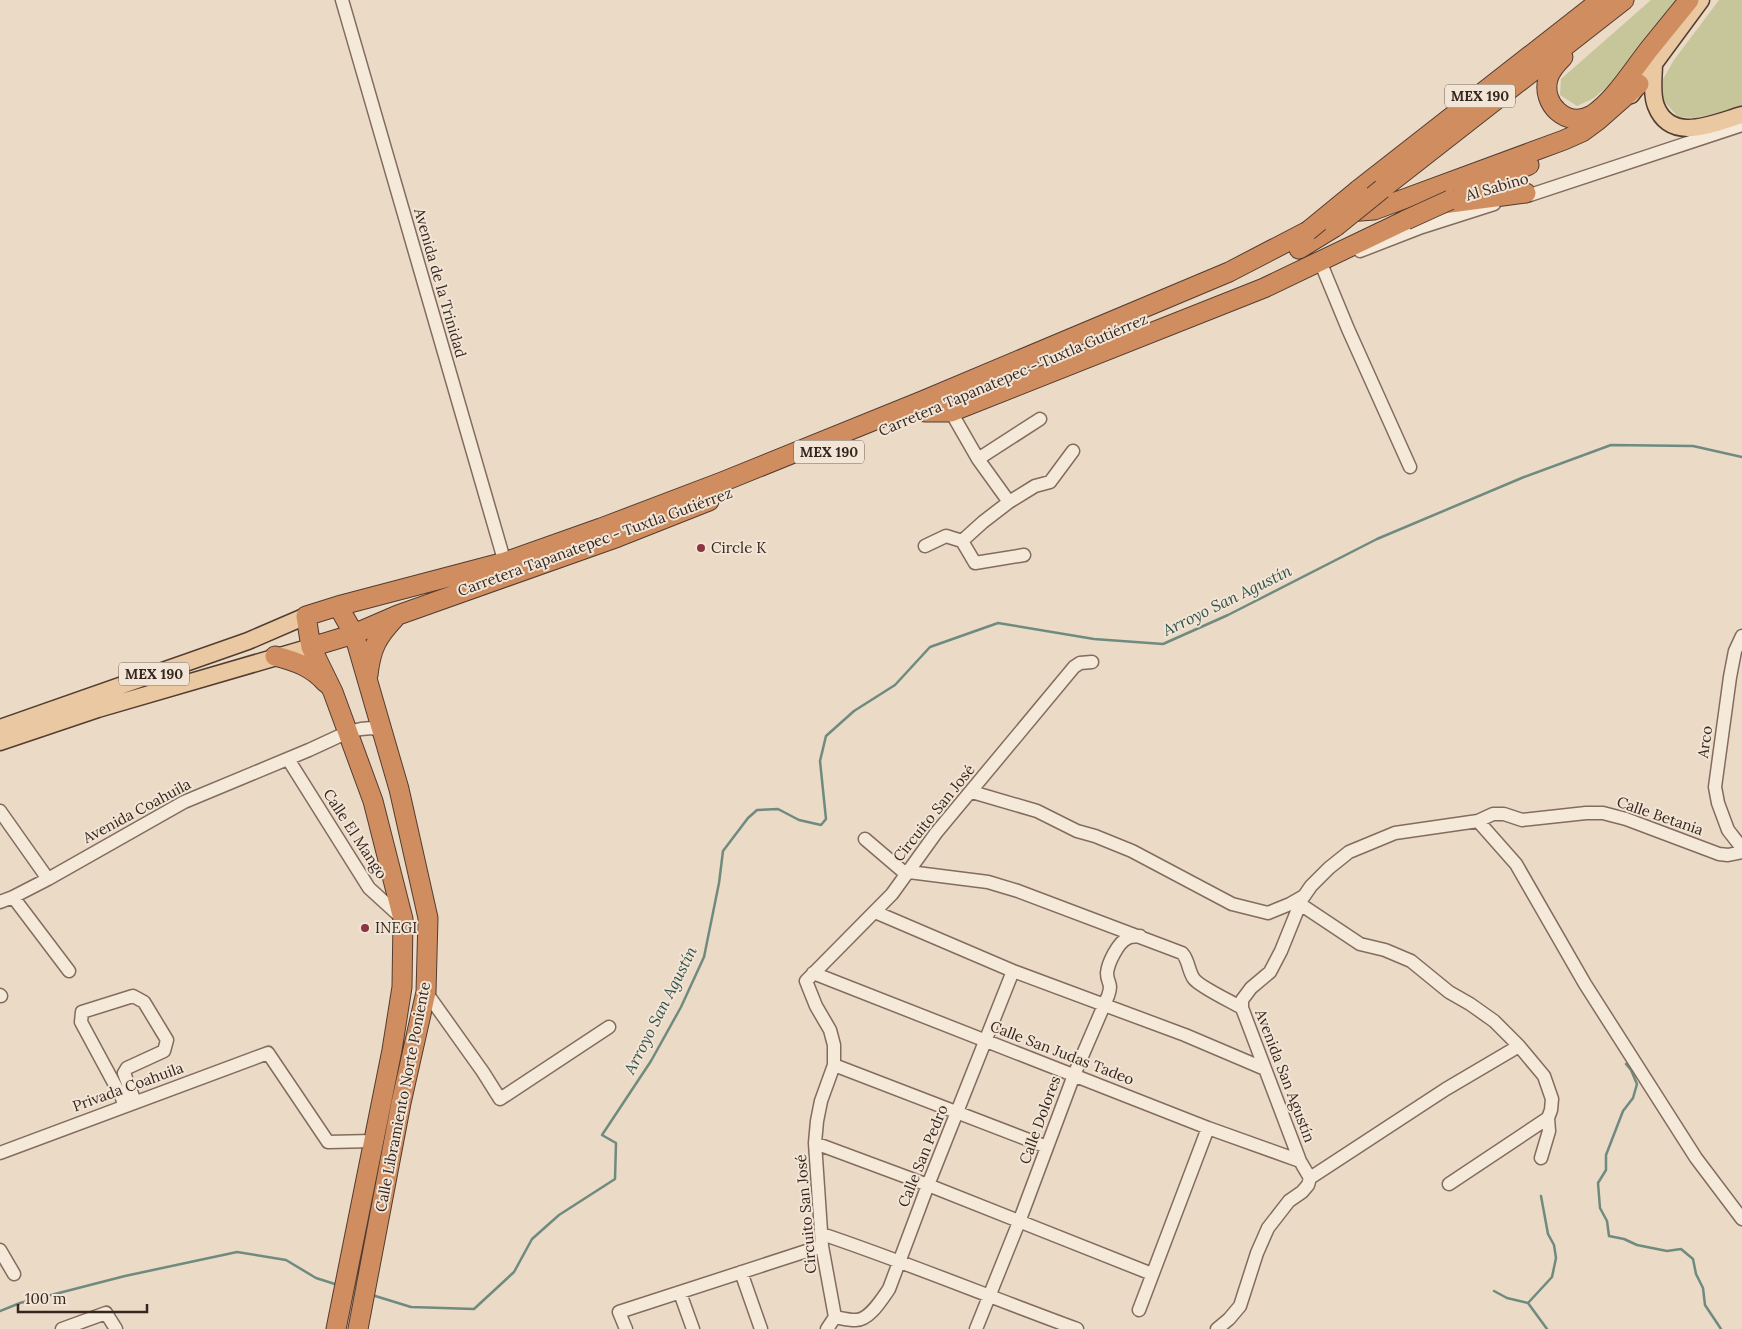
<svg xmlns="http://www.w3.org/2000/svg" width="1742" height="1329" font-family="Lora,serif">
<rect width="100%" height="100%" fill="#eadac6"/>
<path fill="#c7c69b" d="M1651,0H1677L1612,82L1594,98L1577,106L1560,95L1561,79Z
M1719,0H1742V108L1694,118L1678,117L1663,100L1662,81L1674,60Z"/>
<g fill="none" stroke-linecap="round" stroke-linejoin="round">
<path stroke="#6f8b80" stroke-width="2.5" d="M1626,1064L1631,1070L1637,1084L1633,1098L1623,1111L1606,1155V1170L1598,1183L1600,1208L1607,1221L1609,1236L1624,1239L1637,1245L1667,1251L1681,1249L1693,1259L1696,1274L1703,1288L1705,1305L1721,1329
M1494,1291L1507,1298L1528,1303L1547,1329
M372,1295L411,1307L474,1309L514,1272L532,1239L559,1215L615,1179L616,1143L602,1135L651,1061L681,1007L704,957L719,883L723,851L748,818L757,810L778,809L799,820L821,825L826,819L820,761L826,736L854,711L895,685L930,647L998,623L1094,639L1163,644L1228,615L1377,539L1524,477L1611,445L1693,446L1742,457
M1528,1303L1552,1277L1556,1258L1554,1245L1548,1234L1541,1196
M0,1311L20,1303L125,1276L237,1252L286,1260L316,1278L338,1285"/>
<defs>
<path id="minor" d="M342,0L507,570
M1520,195L1526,193L1530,195L1742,125
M1360,251L1422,227L1494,204
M1322,266L1348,329L1410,467
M951,412L978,459L1009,502
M978,459L1040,419
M962,541L975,563L1024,555
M925,546L946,536L962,541L983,522L1009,502L1035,486L1050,482L1073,451
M1742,636L1735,651L1730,677L1715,787L1718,803L1728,830L1742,848
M288,759L369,888L403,919
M972,792L1037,811L1077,831L1095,836L1132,851L1232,904L1268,913L1290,904L1304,896
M0,811L48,879
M1478,821L1516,864L1585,984L1696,1158L1742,1219
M865,839L906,874
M909,872L988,882L1018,891L1182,953C1189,960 1188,971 1194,979C1200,987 1232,1002 1242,1008
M13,897L69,971
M0,902L13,897L48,879L184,802L309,750L348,732L361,729L372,728L382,731
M1300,904L1360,944L1385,950L1411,961L1449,992L1470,1004L1494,1021L1519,1046L1544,1076L1552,1099L1551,1110L1548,1118L1549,1131L1541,1158
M875,912L1013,971L1185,1035L1265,1069
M813,973L1208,1128L1300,1161
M426,992L483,1072L500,1099L609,1027
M0,995L1,996
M834,1065L1047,1147
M124,1106L122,1098L81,1022L82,1012L133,996L144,1002L167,1040L164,1051L127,1068L124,1073L135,1102
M815,1143L928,1185L1152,1274
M0,1153L268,1053L328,1142L373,1141
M1310,1178L1446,1089L1519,1046
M1449,1184L1548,1118
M822,1234C908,1263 992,1298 1077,1329
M0,1250L14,1274
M741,1272L761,1329
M680,1293L693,1329
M1139,1310L1208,1128
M835,1317C841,1318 848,1320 855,1320C869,1321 882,1299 889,1289L928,1185L1013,971
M62,1329L106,1313L116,1329
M626,1329L619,1312L822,1246
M827,1329L835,1317L822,1246L815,1143L817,1121L821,1101L834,1065V1045L830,1030L816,1006L806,981L892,894L936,833L1074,667L1080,663L1092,662
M976,1329L1019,1222L1074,1075L1108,996C1113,982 1107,984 1107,973C1108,963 1118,942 1128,938C1131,936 1136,937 1140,936
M1217,1329L1229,1319L1240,1306L1257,1253L1268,1228L1289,1201L1302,1192L1308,1185L1310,1178L1300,1161L1242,1008V1000L1251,988L1270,972L1281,951L1302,899L1311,886L1329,868L1349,852L1395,833L1478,821L1493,814H1504L1522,820L1586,813H1603L1626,819L1719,854L1728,855L1742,852"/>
<path id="major" d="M1654,63C1654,76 1651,93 1656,106C1671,144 1714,123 1742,115
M1631,95L1701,0
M0,728L248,641L306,616
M0,742L98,709L311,647"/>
<path id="highway" d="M1563,57C1557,63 1550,70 1548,79C1541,104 1567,129 1592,115C1614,101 1634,68 1650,48C1663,32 1676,16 1689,0
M1382,189L1624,0
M1358,190L1601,0
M1463,194L1529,165
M1435,205L1526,193
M1347,212L1374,210L1564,140L1582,132L1597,121L1639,84
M1299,249L1335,227
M925,412H951L1264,288L1406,220
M338,606L354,634L399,789L428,918L426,992L401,1103L358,1329
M311,647L354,634L398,615L618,537L709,501
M275,656C295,661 312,667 326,683
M368,675C371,648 377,637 395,618
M336,1329L392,1050L402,987L403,919L373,801L333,692L311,647L306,616L338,606L505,562L601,528L722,482L922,401L1229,272L1308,231"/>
</defs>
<use href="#minor" stroke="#836c5e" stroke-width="15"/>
<use href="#major" stroke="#523c31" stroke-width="19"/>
<use href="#highway" stroke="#523c31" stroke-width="21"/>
<use href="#minor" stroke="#f5e9d9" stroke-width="12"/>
<use href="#major" stroke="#e9c8a2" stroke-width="16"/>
<use href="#highway" stroke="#d08e60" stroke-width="19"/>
<defs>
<path id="highway-bridge" d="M1406,220L1450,200
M1335,227L1382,189
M1308,231L1358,190"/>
</defs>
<use href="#highway-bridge" stroke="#523c31" stroke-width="21" stroke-linecap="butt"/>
<use href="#highway-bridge" stroke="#d08e60" stroke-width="19"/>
</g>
<g fill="#8c3441" stroke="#f2e5d5" stroke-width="2">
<circle cx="701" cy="548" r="5"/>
<circle cx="365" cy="928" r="5"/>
</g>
<g text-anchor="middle" stroke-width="4" stroke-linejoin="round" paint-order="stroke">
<g fill="#f2e5d5" stroke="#6e6056" stroke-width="1">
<rect x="1445" y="84.5" width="70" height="23" rx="4"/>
<rect x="794" y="440.5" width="70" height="23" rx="4"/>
<rect x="119" y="662.5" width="70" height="23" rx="4"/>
</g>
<g font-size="14" font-weight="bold" fill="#352720">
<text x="1480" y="101">MEX 190</text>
<text x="829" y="457">MEX 190</text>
<text x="154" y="679">MEX 190</text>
</g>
<g font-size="15" fill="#352720" stroke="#f2e5d5">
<text transform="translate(1497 187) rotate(-16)" y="5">Al Sabino</text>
<text transform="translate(440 283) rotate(74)" y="5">Avenida de la Trinidad</text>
<text transform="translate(1013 375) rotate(-23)" y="5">Carretera Tapanatepec - Tuxtla Gutiérrez</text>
<text transform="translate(595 542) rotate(-20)" y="5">Carretera Tapanatepec - Tuxtla Gutiérrez</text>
<text transform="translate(1705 742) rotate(-82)" y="5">Arco</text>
<text transform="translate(137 811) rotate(-28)" y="5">Avenida Coahuila</text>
<text transform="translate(934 813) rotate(-51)" y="5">Circuito San José</text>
<text transform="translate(1660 816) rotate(19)" y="5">Calle Betania</text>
<text transform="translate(355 834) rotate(57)" y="5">Calle El Mango</text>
<text transform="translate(1062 1053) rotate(21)" y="5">Calle San Judas Tadeo</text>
<text transform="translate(1285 1076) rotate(69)" y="5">Avenida San Agustín</text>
<text transform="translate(128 1087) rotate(-20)" y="5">Privada Coahuila</text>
<text transform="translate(403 1097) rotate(-79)" y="5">Calle Libramiento Norte Poniente</text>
<text transform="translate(1040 1120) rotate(-70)" y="5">Calle Dolores</text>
<text transform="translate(923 1156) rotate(-68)" y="5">Calle San Pedro</text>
<text transform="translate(806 1214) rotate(-95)" y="5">Circuito San José</text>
</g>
<g font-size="15" fill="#352720" stroke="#f2e5d5" text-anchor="start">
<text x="711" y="553">Circle K</text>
<text x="375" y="933">INEGI</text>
</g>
<g font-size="16" font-style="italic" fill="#31534c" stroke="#f2e5d5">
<text transform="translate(1227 600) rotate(-26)" y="6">Arroyo San Agustín</text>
<text transform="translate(660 1010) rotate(-63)" y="6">Arroyo San Agustín</text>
</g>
</g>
<path d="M18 1304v8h129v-8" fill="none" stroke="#352720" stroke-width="2.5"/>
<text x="25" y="1304" font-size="15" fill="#352720" stroke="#f2e5d5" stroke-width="4" paint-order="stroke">100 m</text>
</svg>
